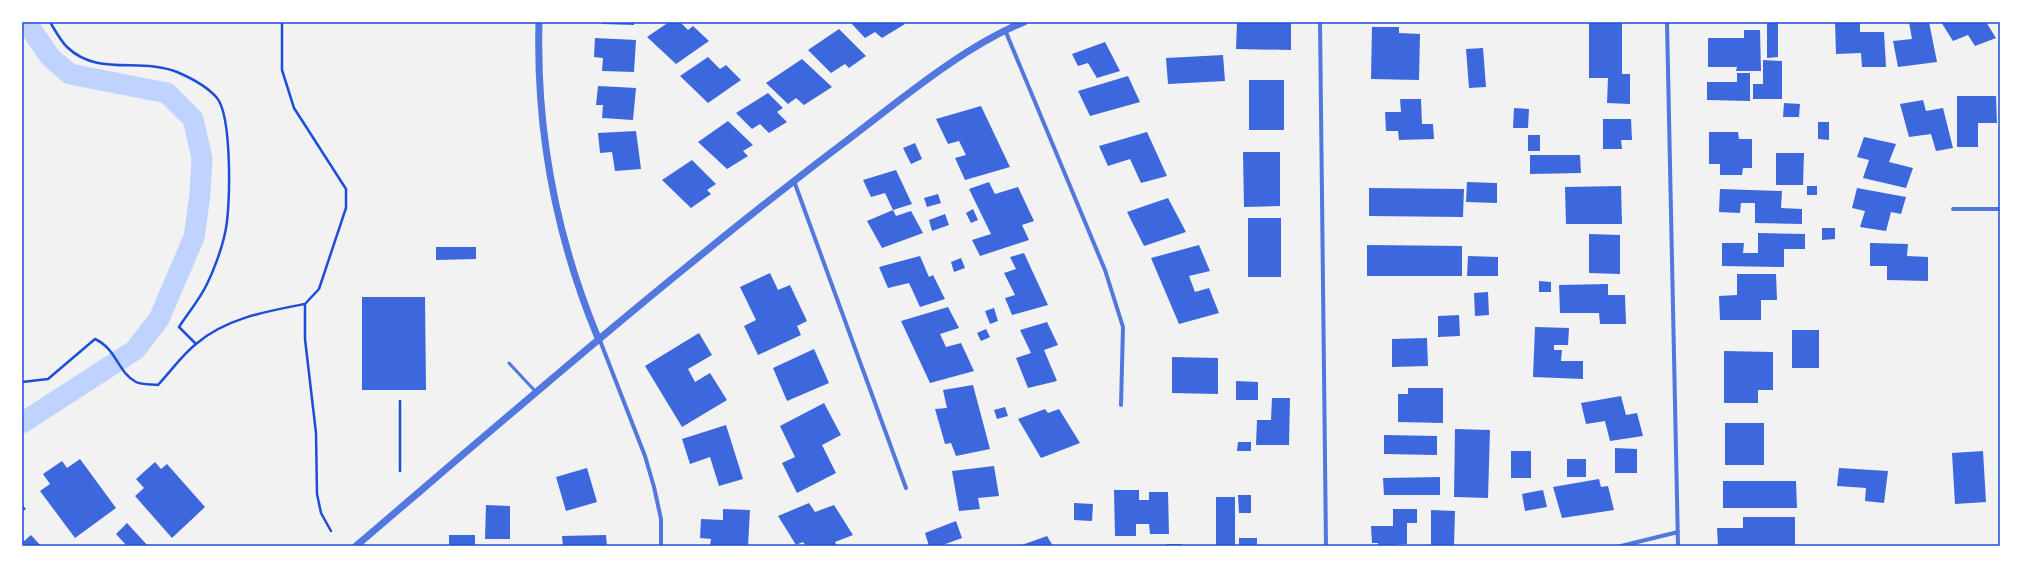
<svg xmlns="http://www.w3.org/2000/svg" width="2022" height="568" font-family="'Fira Sans Condensed',sans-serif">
<rect width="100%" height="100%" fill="#f2f2f2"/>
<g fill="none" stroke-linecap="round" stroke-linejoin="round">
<path stroke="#bfd3fe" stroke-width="21" d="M22,423L135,350L159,319L194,237L200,195L202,158L193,119L167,93L70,74L51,58L26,22"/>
</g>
<path fill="#3d67dc" d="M602,22H634V25L602,24Z
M669,22H680L688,30L693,26L709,41L676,64L647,37Z
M850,22H903L905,24L882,38L875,32L865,38Z
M1237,22H1291V50L1236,49Z
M1589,22H1622V74H1630V104L1607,103L1608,78H1589Z
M1767,22H1778V57L1767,58Z
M1835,22H1860V32H1884L1886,67H1862L1861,53L1836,54Z
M1909,22H1929L1937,62L1898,67L1893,41L1912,39Z
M1941,22H1986L1996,38L1975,46L1968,35L1953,41Z
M1372,27H1399V33L1420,34L1419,80L1371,79Z
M839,29L866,56L849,68L845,64L831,73L808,50Z
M1744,30H1760L1761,71H1736L1737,67H1708V38H1744Z
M595,38L636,40L634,72L602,71L603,58L594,57Z
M1105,42L1120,71L1097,78L1088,63L1078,66L1072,54Z
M1483,48L1486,87L1469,88L1466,49Z
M1223,55L1225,81L1168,84L1166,58Z
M708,57L720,69L726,65L741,80L708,103L680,76Z
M802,59L832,87L804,105L796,98L788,104L766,83Z
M1763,60L1782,61V99H1753V84H1763Z
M1737,73H1750V101L1707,100V82H1737Z
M1128,76L1140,102L1090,116L1078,91Z
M1249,80H1284V130H1249Z
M598,86L636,88L633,120L602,118L603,105H596Z
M768,93L783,108L777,112L787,122L769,133L760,124L752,129L736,113Z
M1957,96H1996L1997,123H1978V147H1957Z
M1400,99H1421L1422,124H1433L1434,139L1399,140L1398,131H1386L1385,112H1401Z
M1923,100L1926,111L1943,108L1953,148L1936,151L1931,134L1909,137L1900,104Z
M1784,103L1800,104L1799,117H1783Z
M981,106L1010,167L965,180L955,158L966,155L959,141L948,144L936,119Z
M1514,108L1529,109L1528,128H1513Z
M1603,119H1631L1632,140H1621L1622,149H1603Z
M728,121L753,145L743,151L748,156L727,169L698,142Z
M1818,122H1829V140L1818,139Z
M636,131L641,169L615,171L612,152L600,153L598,133Z
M1147,132L1167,176L1141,183L1130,159L1108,166L1099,146Z
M1709,132H1738L1739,139H1752V168H1743L1742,175H1720V164H1709Z
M1528,135H1540V151H1528Z
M1864,137L1896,144L1889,162L1913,168L1906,188L1863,178L1869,160L1857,157Z
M915,143L922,159L911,164L903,148Z
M1243,152H1280V206L1244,207Z
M1776,153H1804L1803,185H1776Z
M1530,155H1580L1581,173L1530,174Z
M692,160L716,184L707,190L711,194L691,208L662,180Z
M896,170L912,204L893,210L885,193L871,197L863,180Z
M989,182L995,194L1018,187L1034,221L1022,225L1029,240L980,256L972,240L991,234L969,189Z
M1467,182L1497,183V203L1466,202Z
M1621,186L1622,224H1566L1565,187Z
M1807,186H1817V195H1807Z
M1369,188L1464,189L1463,217L1369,216Z
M1857,188L1906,197L1901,214L1891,212L1886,231L1860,227L1865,211L1852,208Z
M1720,189L1782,191L1781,208L1802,209V224L1755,223V203H1741L1740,213L1719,212Z
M938,194L941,203L927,207L924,198Z
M1168,198L1186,232L1144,246L1127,212Z
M973,209L978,220L971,223L966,213Z
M893,210L896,216L911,211L923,233L882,248L867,221Z
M945,214L949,225L932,231L929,220Z
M1248,218H1281V277H1248Z
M1822,228H1835V239L1822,240Z
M1758,233L1805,234V249H1784V267L1722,266V243H1744L1743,253H1758Z
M1589,234L1620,235V274L1589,273Z
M1870,243L1908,244L1907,256L1928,257V281L1887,280V266H1870Z
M1199,245L1210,271L1189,276L1195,292L1209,288L1219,313L1179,324L1151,258Z
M1367,245L1462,246V276H1367Z
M436,247H476V259L436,260Z
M1024,253L1048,305L1012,315L1005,298L1015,295L1004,273L1016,269L1010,257Z
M920,256L929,277L933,275L945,299L920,307L909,283L888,288L879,267Z
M1468,256L1498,257V276H1467Z
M961,258L965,268L954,272L951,262Z
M770,273L778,290L790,285L807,321L797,326L801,335L758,355L744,326L756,320L740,287Z
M1737,274H1776L1777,300H1761V320H1720L1719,296L1737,295Z
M1539,281L1551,282V292H1539Z
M1608,284V295H1625L1626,324H1600L1599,313H1560L1559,285Z
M1488,292L1489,315L1475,316L1474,293Z
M362,297H425L426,390H362Z
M948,307L959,328L940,334L946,347L961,343L974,371L930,383L901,321Z
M994,308L998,321L990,324L985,311Z
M1459,315L1460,336L1438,337V316Z
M1047,322L1058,345L1044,350L1057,381L1028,388L1016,358L1031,353L1020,330Z
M1535,327L1569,328L1568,345H1554V350H1562L1561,361H1583V379L1533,377Z
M986,329L990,337L981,341L977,333Z
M1792,330H1819V368H1792Z
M699,333L712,355L688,369L695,382L710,373L727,400L682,427L645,366Z
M1427,338L1428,366L1392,367V339Z
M814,349L829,383L787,401L773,368Z
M1724,351L1773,352V390H1758V403H1724Z
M1172,357L1218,358V394L1172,393Z
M1236,381L1258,382V400H1236Z
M973,385L990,449L956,456L951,443L945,444L935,409L947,408L943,390Z
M1408,388H1443V423L1398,422V394H1408Z
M1621,396L1626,415L1637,413L1643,436L1610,441L1605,421L1586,424L1581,403Z
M1272,398H1290L1289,445H1256L1257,420H1271Z
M824,403L841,435L822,445L836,473L797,493L782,463L795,457L780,426Z
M1005,407L1008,416L997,419L994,410Z
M1045,409L1048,413L1059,409L1080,443L1041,458L1018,419Z
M1725,423H1764V465H1725Z
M726,425L743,479L719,486L710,457L690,464L682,439Z
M1455,429L1490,430L1488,498L1454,497Z
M1384,435L1437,436V455L1384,454Z
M1238,442H1251V451H1237Z
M1615,448L1637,449V473H1615Z
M1511,451H1531V478H1511Z
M1983,451L1986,502L1955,504L1952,453Z
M80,459L116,508L75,538L40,491L50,484L43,474L62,461L67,468Z
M1567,459H1586V477H1567Z
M155,462L161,469L167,464L205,507L172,538L135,496L144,488L136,479Z
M994,466L999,496L978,498L980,509L959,511L952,471Z
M587,468L597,502L566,511L556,477Z
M1839,468L1888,471L1884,503L1865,501L1866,488L1837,486Z
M1440,477V495H1384L1383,478Z
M1599,479L1601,487L1608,486L1614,510L1562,518L1553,487Z
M1723,481H1796L1797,508H1723Z
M1114,490H1139V500H1149V492H1168L1169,534H1150L1149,524H1136V536H1115Z
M1543,490L1547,507L1525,511L1522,494Z
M1238,495H1251V513H1239Z
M1216,497H1235V546H1216Z
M809,503L815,512L834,505L853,535L835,542L837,546H806L803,542L796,545L778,516Z
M1074,503L1093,504L1092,521L1074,520Z
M22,504L26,509L22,512Z
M486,505L510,506V539H485Z
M723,509L750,510L748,546H710L711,539L700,538L701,519L723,520Z
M1393,509H1417V523H1407V544L1378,546V543H1372L1371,526H1393Z
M1431,510L1455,511L1454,546H1431Z
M1743,517H1795V546H1718L1717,528H1743Z
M956,521L962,538L940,546H929L925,533Z
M127,523L148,546H127L116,534Z
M31,535L41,546H22V543Z
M449,535H475V546H449Z
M606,535L607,546H563L562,536Z
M1047,536L1053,546H1019Z
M1239,538H1257V546H1239Z
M1166,544H1182V546H1166Z"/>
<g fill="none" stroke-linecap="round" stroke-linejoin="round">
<path stroke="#1d4ed8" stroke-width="2.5" d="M50,22C55,30 60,40 67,47C98,77 140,57 177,72C191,78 207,86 217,98C232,116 231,209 225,233C222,248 214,270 207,284C200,299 188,313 179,327L196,344
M282,22V70L294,108L346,189V208L319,289L305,304V339L316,433L317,494L321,513L331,531
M22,382L48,379L95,339C117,349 118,373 136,382C142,385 152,384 158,385C171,371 182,355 196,344C226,318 268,311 305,304
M400,471V401"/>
<path stroke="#5277de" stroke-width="3" d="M509,363L536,392"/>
<path stroke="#5277de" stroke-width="4" d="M1320,22L1326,546
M1667,22L1678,546
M1005,30L1105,270L1123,327L1121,405
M794,181L906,488
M1953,209H2000
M599,338L645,456L654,487L661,519V546
M1621,546L1678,532"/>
<path stroke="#5277de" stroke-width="7" d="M539,22C536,131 556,237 598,338
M356,546C513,412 669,276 833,151C891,108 958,49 1024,22"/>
</g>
<rect width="2022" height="568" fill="none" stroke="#ffffff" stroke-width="46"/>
<rect x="23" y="23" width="1976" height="522" fill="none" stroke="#1d4ed8" stroke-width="1.5"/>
</svg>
